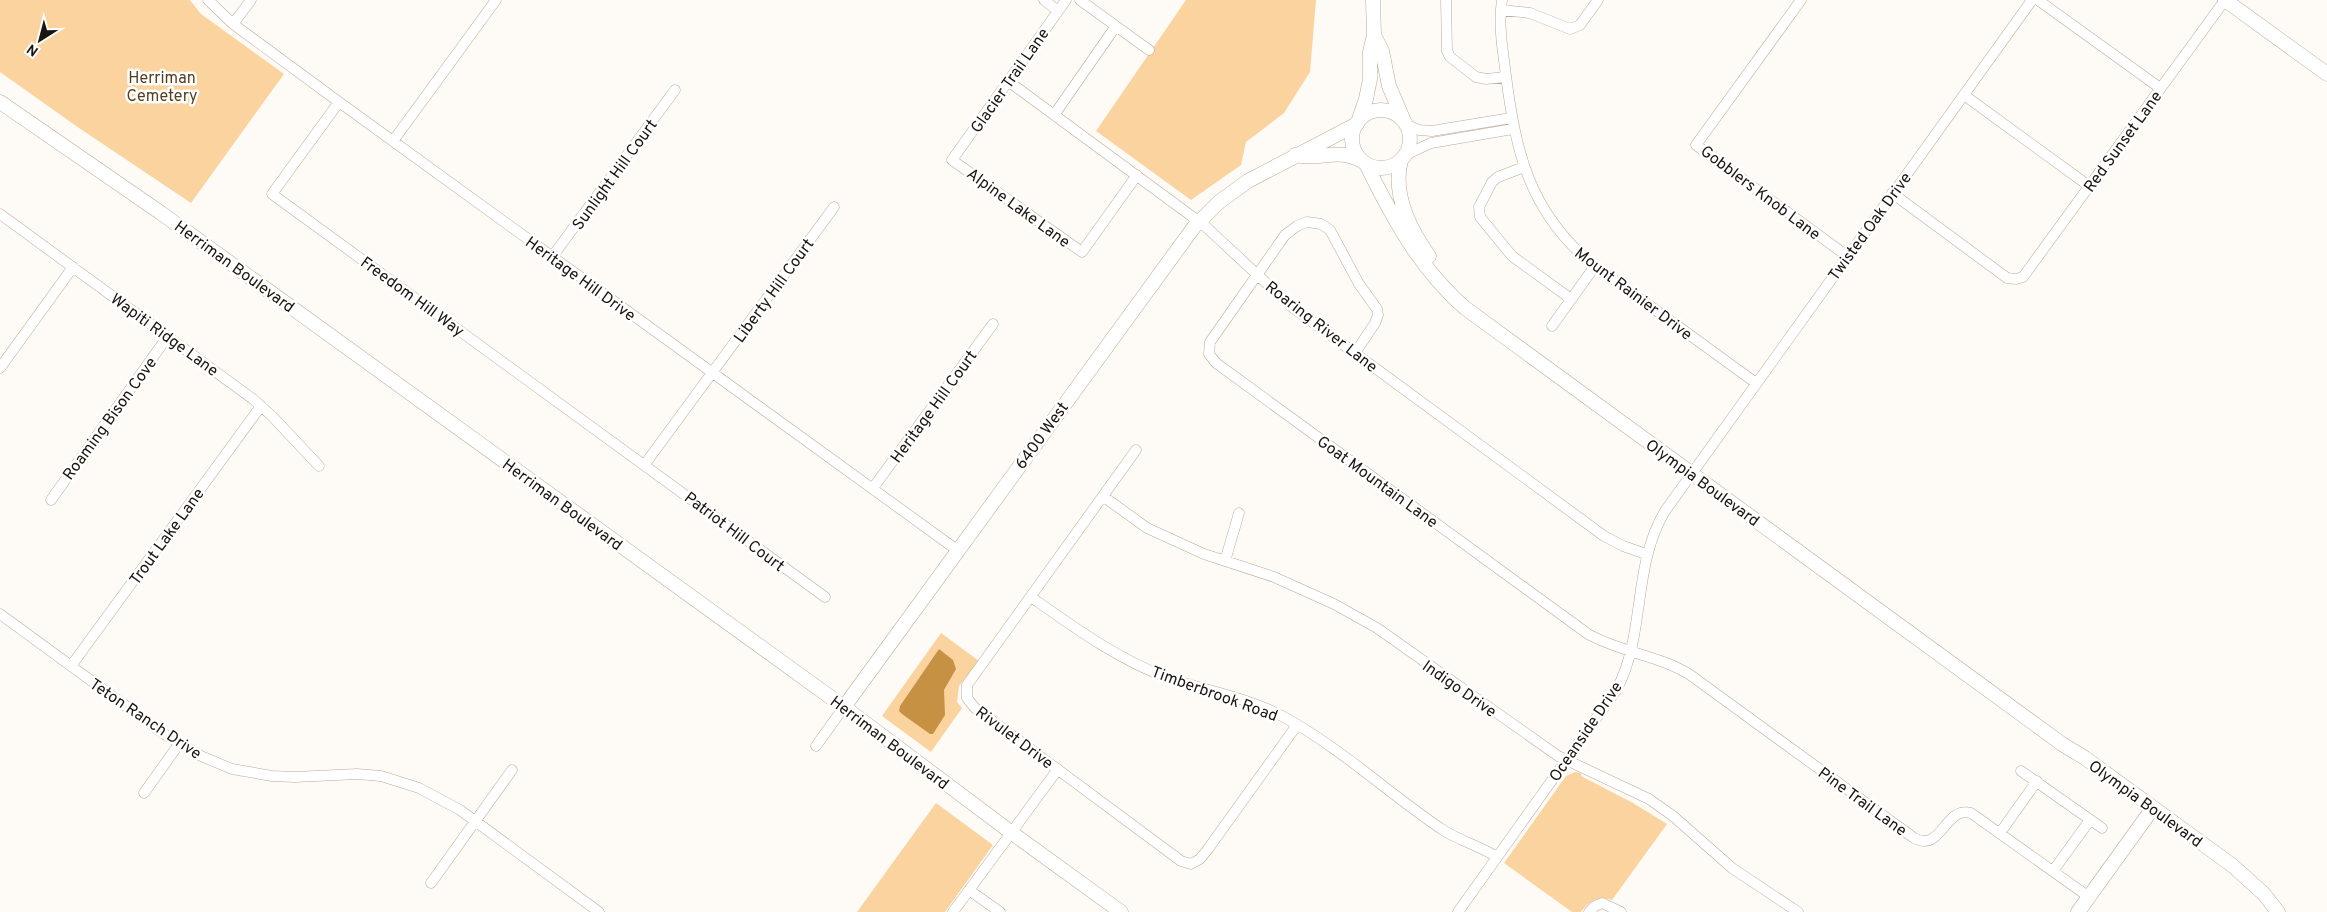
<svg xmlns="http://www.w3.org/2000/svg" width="2327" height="912" font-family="Overpass,sans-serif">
<rect width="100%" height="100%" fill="#fefbf7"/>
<path fill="#fbd39e" d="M0,0H190L201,14L284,74L191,203L79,128L0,72Z
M1186,0H1316L1310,72L1284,113L1246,142L1241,165L1191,200L1096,131Z
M941,633L979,661L959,686L957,702L962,708L931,752L882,716Z
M1575,772L1581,773V776L1633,803L1667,824L1612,900C1598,895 1589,901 1581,912H1572L1504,863L1566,776Z
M936,803L993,845L945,912H857Z"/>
<path fill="#c79144" d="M939,649L953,660L956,669L944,690L945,715L933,734H930L902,714L899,711L900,706Z"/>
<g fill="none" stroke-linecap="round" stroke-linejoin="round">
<defs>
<path id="street" d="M208,0L233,24L339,102L957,550
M1044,0L1058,11
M1066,0L952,160L1082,252L1137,175
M1080,0L1149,50
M1446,0L1447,51L1450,57L1476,77L1486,79L1506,77
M1502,0C1498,26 1503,51 1506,76C1516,152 1529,211 1591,263L1756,383
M1801,0L1696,145L1847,256
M2038,0L2160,88
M1501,10L1530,13L1570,29L1580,25L1598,0
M233,24L251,0
M1008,81L1205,226L1292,307L1604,536L1623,546L1646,554
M1964,95L2089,186
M339,102L272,194L825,597
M1054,115L1116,26
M1405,124L1419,130L1432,131L1511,118
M393,141L496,0
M1405,155L1431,143L1513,129
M1524,167L1498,177L1492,182L1479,207L1480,217L1512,256L1571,299
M1892,193L2007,278L2016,279L2023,277L2225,0
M0,214L253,399L272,416L319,466
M552,257L675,90
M1552,326L1595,266
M1355,353L1375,323L1378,315L1377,309L1359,284L1330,230L1321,224L1307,222L1297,226L1285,235L1210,342L1209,354L1216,363L1588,634C1620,652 1657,655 1689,674L1914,838C1942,853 1944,806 1971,813L2089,897
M0,368L73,267
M1136,450L967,685V698L975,708L1181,861L1191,864L1200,859L1208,849L1297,725
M645,464L834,207
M873,488L993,324
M1104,497L1147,528L1204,554L1274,577L1334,604L1377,628L1558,756L1649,799L1673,816L1732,868L1798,912
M51,500L168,336
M1225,561L1239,513
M1031,597C1075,628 1120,661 1171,679C1208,691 1248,698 1282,716C1340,747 1389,794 1443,830C1460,841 1480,846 1497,857
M0,614L164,734L201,756L232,769L272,776L295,777L357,774L381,776L419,788L460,810L599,912
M71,666L261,406
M816,746L844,707
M2021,771L2102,828
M144,793L179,744
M2000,833L2037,781
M2053,871L2090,820
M431,883L512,770
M969,890L1000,912
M953,912L1058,769
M1458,912L1617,689C1646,633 1632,566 1665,511L2032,0
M1589,912L1595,906L1602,903L1621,912"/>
<path id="secondary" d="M2225,0L2327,74
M1374,35L1382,51L1389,86L1404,121
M0,102L161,213L844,707L1012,833L1121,912
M1352 139a29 29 0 1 1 58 0a29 29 0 1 1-58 0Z
M1358,122L1366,99L1370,79V52L1374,35L1373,0
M1295,155C1321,161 1337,147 1362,161
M1401,160C1392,194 1409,228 1429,256
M1366,164C1392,217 1420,269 1465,308L2062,744L2085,758L2233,866L2264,894L2278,912
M844,707L1194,227L1219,202L1248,181L1357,124
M2078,912L2153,808"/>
</defs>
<use href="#street" stroke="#b8aa99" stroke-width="11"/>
<use href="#secondary" stroke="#b8aa99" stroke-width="15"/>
<use href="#street" stroke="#fff" stroke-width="10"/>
<use href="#secondary" stroke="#fff" stroke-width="14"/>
</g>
<g text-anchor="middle" stroke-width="5" stroke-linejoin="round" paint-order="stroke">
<g font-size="16" fill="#553d1d" stroke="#fff">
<text x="162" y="83">Herriman<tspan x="162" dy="18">Cemetery</tspan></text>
</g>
<g font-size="16" fill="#1a150e" stroke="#fff">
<text transform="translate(1009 80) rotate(-55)" y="6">Glacier Trail Lane</text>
<text transform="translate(2122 141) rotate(-54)" y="6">Red Sunset Lane</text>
<text transform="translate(614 174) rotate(-54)" y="6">Sunlight Hill Court</text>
<text transform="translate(1761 192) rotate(37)" y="6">Gobblers Knob Lane</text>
<text transform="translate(1019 207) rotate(36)" y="6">Alpine Lake Lane</text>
<text transform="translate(1869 226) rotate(-54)" y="6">Twisted Oak Drive</text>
<text transform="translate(235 266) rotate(36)" y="6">Herriman Boulevard</text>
<text transform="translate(581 278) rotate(36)" y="6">Heritage Hill Drive</text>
<text transform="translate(773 290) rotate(-54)" y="6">Liberty Hill Court</text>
<text transform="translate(1634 293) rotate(37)" y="6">Mount Rainier Drive</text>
<text transform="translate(413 296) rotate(36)" y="6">Freedom Hill Way</text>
<text transform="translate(1322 326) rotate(38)" y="6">Roaring River Lane</text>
<text transform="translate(165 334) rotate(36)" y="6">Wapiti Ridge Lane</text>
<text transform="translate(933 406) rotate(-54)" y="6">Heritage Hill Court</text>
<text transform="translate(109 418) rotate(-54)" y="6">Roaming Bison Cove</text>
<text transform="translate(1041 435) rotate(-54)" y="6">6400 West</text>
<text transform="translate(1378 481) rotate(36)" y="6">Goat Mountain Lane</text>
<text transform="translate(1703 482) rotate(36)" y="6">Olympia Boulevard</text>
<text transform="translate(563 504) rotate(36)" y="6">Herriman Boulevard</text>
<text transform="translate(735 531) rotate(37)" y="6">Patriot Hill Court</text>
<text transform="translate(166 536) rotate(-54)" y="6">Trout Lake Lane</text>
<text transform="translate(1460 688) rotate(35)" y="6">Indigo Drive</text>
<text transform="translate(1215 693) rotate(20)" y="6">Timberbrook Road</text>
<text transform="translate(146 718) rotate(34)" y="6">Teton Ranch Drive</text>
<text transform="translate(1585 731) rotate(-56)" y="6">Oceanside Drive</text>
<text transform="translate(1015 737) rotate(37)" y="6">Rivulet Drive</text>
<text transform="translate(890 742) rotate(37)" y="6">Herriman Boulevard</text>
<text transform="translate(1863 801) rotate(36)" y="6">Pine Trail Lane</text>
<text transform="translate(2146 803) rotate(36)" y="6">Olympia Boulevard</text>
</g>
</g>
<g transform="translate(40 40) rotate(216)" stroke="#ffffff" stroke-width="4" paint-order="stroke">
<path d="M0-4L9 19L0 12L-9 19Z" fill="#1a150e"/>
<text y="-8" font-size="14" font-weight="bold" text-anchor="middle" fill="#1a150e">N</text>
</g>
</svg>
